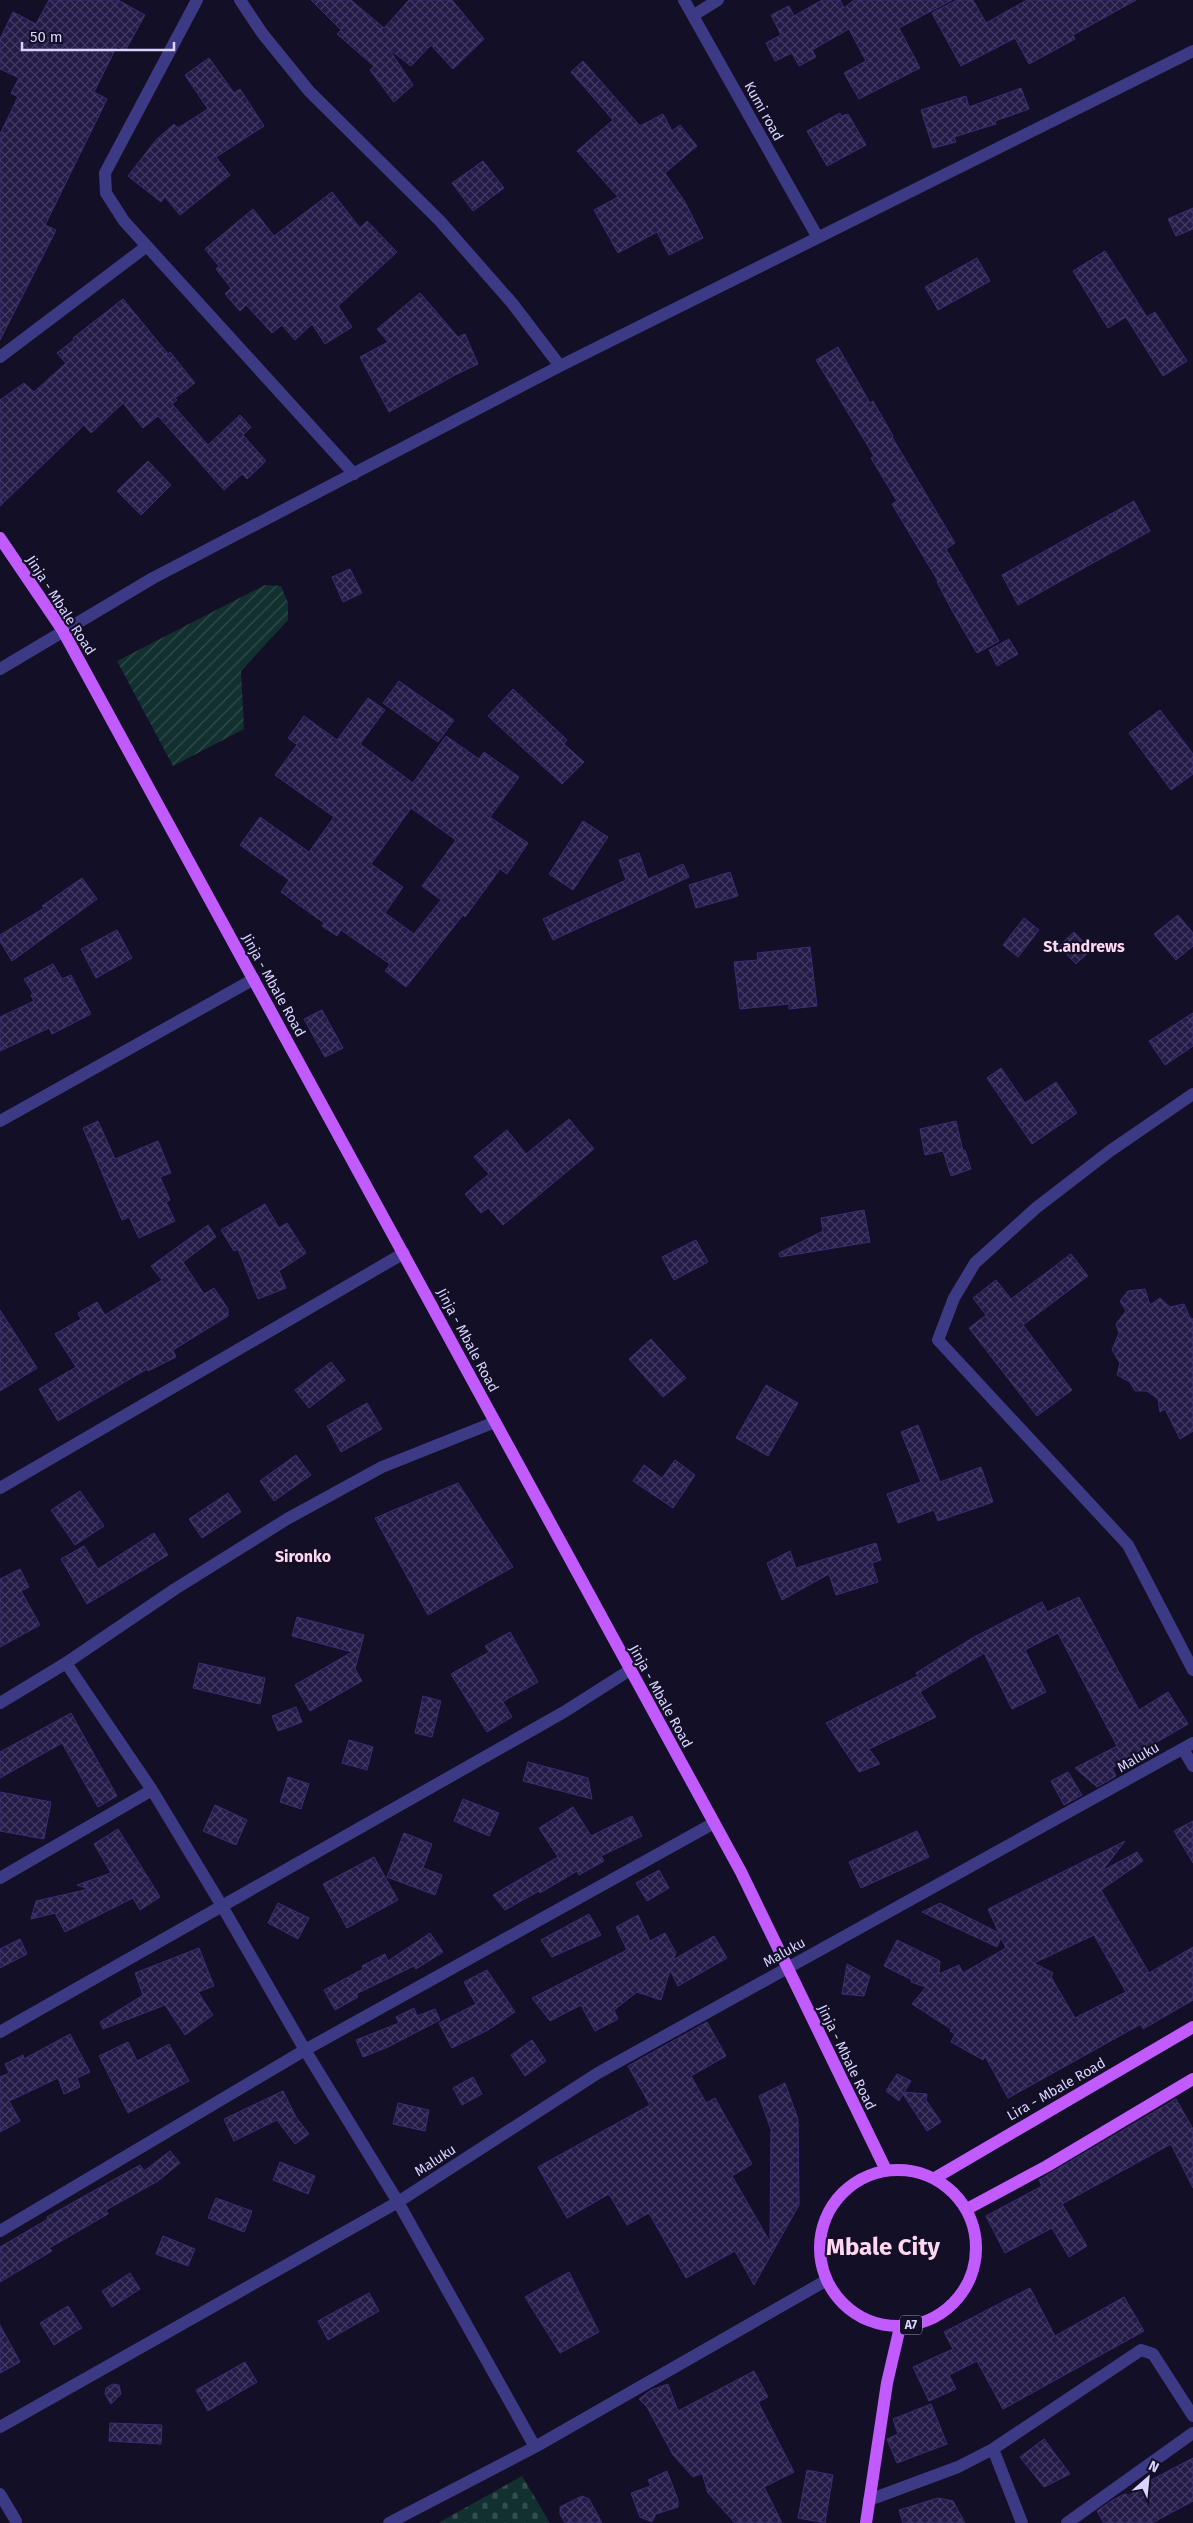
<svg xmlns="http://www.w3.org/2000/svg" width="1193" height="2523" font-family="'Fira Sans',sans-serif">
<defs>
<pattern id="cemetery-stones" width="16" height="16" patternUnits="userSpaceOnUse" patternTransform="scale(1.25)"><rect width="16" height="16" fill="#12302f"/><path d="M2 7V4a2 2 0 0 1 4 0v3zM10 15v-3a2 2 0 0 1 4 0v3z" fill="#344d4e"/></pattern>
<pattern id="garden-furrows" width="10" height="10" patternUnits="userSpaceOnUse" patternTransform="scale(1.25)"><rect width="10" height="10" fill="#12302f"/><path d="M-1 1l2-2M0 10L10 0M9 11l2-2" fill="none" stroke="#344d4e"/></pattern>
<pattern id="building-cross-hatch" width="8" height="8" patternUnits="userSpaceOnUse" patternTransform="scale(1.25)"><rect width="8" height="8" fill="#241b47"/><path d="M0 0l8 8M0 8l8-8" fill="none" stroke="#433b63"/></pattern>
</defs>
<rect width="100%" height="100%" fill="#130f26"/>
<path fill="url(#cemetery-stones)" d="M522,2476L550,2523H438Z"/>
<path fill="url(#garden-furrows)" d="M265,585L281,586L288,603V620L241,671L244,729L173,766L117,661Z"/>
<path fill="url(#building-cross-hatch)" stroke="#3b2d73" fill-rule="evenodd" d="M49,0H118L145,15L125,51L117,46L94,92L107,99L45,225L56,230L0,340V134L18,97L11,93L19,78L0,69V39L13,12L36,24Z
M311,0H351L384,28L409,0H452L484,39L453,69L431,45L411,66L389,49L413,85L394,102L370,70L374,66L337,34L341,30Z
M822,0H840L844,8L854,0H952L899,28L920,68L859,99L844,73L866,61L849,29L812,50L816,57L799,66L792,53L775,61L766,43L781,35L771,15L789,6L794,16Z
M957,0H973L986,23L1027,0H1136L1073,35L1075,39L1029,64L1015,38L961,66L932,13Z
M209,58L234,93L240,89L264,126L216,157L230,175L180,215L165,197L161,202L128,176L156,140L174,124L178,128L208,109L185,75Z
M583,61L640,126L663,114L672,131L680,125L697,146L665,173L685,202L703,238L669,255L657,232L618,253L594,210L618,197L577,151L613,120L571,72Z
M1021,88L1029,109L995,121L996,124L954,137L956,142L933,148L921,110L966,96L969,107Z
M840,113L841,116L848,114L866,145L827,166L807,131Z
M483,161L504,188L473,211L452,183Z
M332,192L360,228L367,221L397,252L338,306L352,327L325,344L312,324L295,340L282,325L272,333L246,305L240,311L225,294L231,288L216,269L219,266L205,249L253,209L274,236Z
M1193,208V229L1176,236L1168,219Z
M1105,251L1147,317L1155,312L1187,361L1163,376L1126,317L1108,328L1073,271Z
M977,258L990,281L938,310L925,287Z
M420,293L458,337L465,334L478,364L455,375L389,412L360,357L388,342L377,329Z
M123,299L168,354L170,352L195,383L175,398L177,400L172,404L208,445L240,415L251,427L243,435L266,461L247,479L242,474L224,490L158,416L143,428L123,403L91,433L84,425L0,506V400L24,383L34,392L66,363L57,353L74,340L73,338Z
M838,347L870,403L873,401L893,436L892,437L955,543L946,549L999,641L977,653L954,614L937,582L938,581L892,504L897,501L871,458L874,456L816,360Z
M148,461L171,485L141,515L117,491Z
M1134,501L1150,531L1018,605L1002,575Z
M350,569L362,593L343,602L332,577Z
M1009,639L1018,654L997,666L989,650Z
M399,681L454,720L438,742L383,703Z
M513,689L567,740L564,744L584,762L562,784L488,716Z
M368,698L385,710L360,744L413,783L446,736L479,759L484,752L519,777L490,817L528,843L507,874L500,869L465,917L463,915L406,987L385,971L390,964L341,930L337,936L322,926L324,923L281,892L289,880L240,845L260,817L309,852L334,817L275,775L297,745L288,738L304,716L337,740ZM411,808L456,840L422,886L441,900L414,934L385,913L403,887L371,864Z
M1160,710L1193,754V774L1171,790L1129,733Z
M583,821L608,837L573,890L549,874Z
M639,853L648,879L683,864L689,877L553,940L543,919L626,880L619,860Z
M730,872L738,896L696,908L689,885Z
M82,878L97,899L12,961L0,941V935L44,908L42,906Z
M1178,915L1193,933V946L1176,960L1154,934Z
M1024,918L1039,930L1018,957L1003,945Z
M117,930L132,958L96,978L81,949Z
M1074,932L1091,950L1076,964L1059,946Z
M810,947L817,1006L789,1009V1004L740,1009L734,962L758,960L757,953Z
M53,964L62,979L71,975L91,1014L52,1034L49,1028L0,1051V1017L34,1001L31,995L33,994L24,979Z
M322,1010L343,1048L325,1057L304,1019Z
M1193,1013V1046L1165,1065L1149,1041Z
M1001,1068L1025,1103L1056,1082L1077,1113L1032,1144L987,1078Z
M569,1119L594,1149L503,1225L488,1208L481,1213L465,1194L489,1174L474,1157L507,1130L526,1154Z
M98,1121L115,1159L158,1141L171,1173L160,1177L170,1200L166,1202L175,1221L139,1238L129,1217L122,1220L83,1128Z
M956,1121L963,1151L965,1150L971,1169L951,1176L943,1151L925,1155L920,1129Z
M265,1204L279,1228L287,1223L306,1253L279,1271L286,1288L258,1299L238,1249L234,1251L221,1230Z
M864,1210L870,1242L780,1257L779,1253L823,1231L821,1218Z
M208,1225L216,1237L183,1262L204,1294L214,1288L228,1309V1316L173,1350L176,1357L148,1371L147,1369L58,1421L39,1389L76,1367L55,1334L81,1319L78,1313L97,1302L105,1315L162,1280L151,1266Z
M696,1240L708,1262L674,1280L662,1257Z
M1071,1254L1088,1276L1023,1325L1072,1390L1037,1416L969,1328L986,1315L973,1298L996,1280L1011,1299Z
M1145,1289L1150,1305L1160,1298L1170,1307L1184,1304L1190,1318L1193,1319V1431L1180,1439L1165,1409L1160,1412L1158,1399L1147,1391H1135L1130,1382L1117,1375L1120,1363L1112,1350L1119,1333L1116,1324L1126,1311L1120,1301L1128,1291Z
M0,1310L37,1368L0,1391Z
M651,1339L686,1378L663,1397L629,1359Z
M331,1362L345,1380L309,1408L295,1390Z
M766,1385L798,1403L768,1456L736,1438Z
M367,1403L382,1429L341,1452L327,1426Z
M918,1425L940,1482L981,1467L993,1502L938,1521L934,1510L898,1523L887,1494L921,1482L901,1432Z
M296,1455L311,1475L274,1501L260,1481Z
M675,1460L695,1475L673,1508L633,1481L644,1465L662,1478Z
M458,1483L513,1567L428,1615L375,1518Z
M80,1491L104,1526L75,1545L51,1510Z
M228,1493L241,1512L202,1538L189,1519Z
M154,1533L168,1555L87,1604L61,1559L84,1546L98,1569Z
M876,1543L881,1560L872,1563L878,1582L836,1595L829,1574L782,1600L767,1563L790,1551L796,1568Z
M20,1569L29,1587L21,1591L40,1625L0,1647V1579Z
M1079,1597L1139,1710L1168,1692L1188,1724L1112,1768L1116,1776L1097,1787L1075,1768L1117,1746L1058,1633L1025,1650L1046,1692L1012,1709L984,1653L920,1692L936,1717L869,1749L880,1764L859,1772L826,1723L918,1676L916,1673L974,1637L1042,1602L1047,1612Z
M297,1617L364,1635L355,1669L362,1681L310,1711L295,1685L352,1652L292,1636Z
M510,1632L538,1682L507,1699L503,1702L512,1717L487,1732L451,1674L489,1652L485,1646Z
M199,1663L265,1678L260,1704L193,1688Z
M423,1696L441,1701L432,1737L415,1733Z
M296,1707L302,1722L278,1731L272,1716Z
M71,1713L117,1796L98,1807L62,1743L0,1778V1752Z
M349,1740L373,1747L367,1770L342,1763Z
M528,1762L588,1778L592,1799L523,1781Z
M1068,1772L1082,1795L1064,1805L1051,1781Z
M288,1777L309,1784L301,1809L280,1802Z
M0,1792L51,1802L44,1839L0,1831Z
M463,1799L499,1813L489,1836L454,1821Z
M215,1805L247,1820L236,1845L203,1831Z
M573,1807L591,1836L632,1816L642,1836L601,1856L604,1861L579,1875L577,1871L540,1893L539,1891L505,1910L493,1895L558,1857L539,1828Z
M1193,1821V1863L1174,1831Z
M118,1829L160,1897L140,1910L133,1898L65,1932L55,1913L31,1919L36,1901L89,1889L77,1885L111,1873L94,1844Z
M917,1831L929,1857L861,1888L849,1862Z
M404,1833L432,1844L423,1868L442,1875L435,1895L387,1877Z
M1125,1841L1102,1871L1137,1852L1143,1861L1101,1890L1149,1973L1193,1947V2000L1143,2029L1141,2024L1008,2098L985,2056L983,2060L951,2042L955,2034L950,2031L951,2029L912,2004L926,1987L911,1982L912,1980L884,1966L897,1940L940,1961L939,1974L959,1965L963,1973L1006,1948L1001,1938L997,1947L922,1912L940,1903L999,1933L988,1909ZM1094,1935L1126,1992L1075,2018L1051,1977L1053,1973L1034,1963Z
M374,1857L398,1900L347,1928L323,1884Z
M659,1870L669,1888L647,1901L636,1883Z
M278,1903L309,1918L298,1939L268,1923Z
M589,1914L601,1935L552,1957L541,1940Z
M638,1915L650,1941L665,1933L676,1953L673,1960L714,1936L727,1958L678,1986L670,1970L661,2000L637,1992L614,2010L618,2019L595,2031L581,2005L550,2021L532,1998L627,1950L616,1927Z
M430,1933L443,1952L416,1969L414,1966L356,1994L358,1997L335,2010L324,1990L363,1969L362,1966L385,1954L388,1961Z
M20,1939L27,1954L0,1968V1949Z
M199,1948L214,1986L198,1992L213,2015L185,2035L165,2005L103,2029L100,2022L143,1995L135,1973Z
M847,1964L870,1976L864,1996L842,1994Z
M487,1970L515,2012L488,2030L452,2048L439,2023L476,2004L464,1982Z
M414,2008L417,2016L435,2009L440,2020L388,2047L363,2057L356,2040L399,2023L396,2017Z
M707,2022L726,2056L691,2076L706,2103L715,2098L752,2164L732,2176L770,2242L771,2130L759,2096L785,2083L798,2119L799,2205L754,2285L735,2251L686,2278L649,2213L627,2225L609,2194L567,2218L538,2167L650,2105L628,2066Z
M70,2034L90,2072L77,2078L80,2087L64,2094L58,2078L9,2101L20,2121L0,2132V2077L9,2073L5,2064L23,2055L24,2059Z
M532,2040L546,2061L525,2076L511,2055Z
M128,2042L137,2061L169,2044L189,2081L128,2113L99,2056Z
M897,2074L911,2081L904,2092L927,2094L926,2100L941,2122L927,2131L903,2094L899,2101L886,2091Z
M473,2077L482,2094L462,2105L453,2088Z
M283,2091L296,2117L309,2134L295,2144L277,2120L234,2141L224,2119Z
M1176,2099L1193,2129V2188L1171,2144L1062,2204L1087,2246L1069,2257L1052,2228L1005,2253L986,2216L1042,2186L1039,2180Z
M398,2103L429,2110L425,2131L393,2124Z
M170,2151L180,2163L158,2181L106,2210L108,2214L49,2248L52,2251L0,2282V2247L48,2219L47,2217L140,2165L144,2171Z
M280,2162L315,2176L308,2194L273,2180Z
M216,2198L252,2211L244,2232L208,2218Z
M163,2236L195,2249L188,2266L156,2254Z
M569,2272L599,2332L560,2353L525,2297Z
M130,2273L140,2289L112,2307L102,2291Z
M1030,2288L1055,2336L1124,2297L1144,2331L1003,2409L977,2361L949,2375L956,2389L929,2401L913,2367L953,2349L944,2332Z
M369,2293L379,2311L328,2340L318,2321Z
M68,2306L82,2328L54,2345L40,2323Z
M0,2325L20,2362L0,2373Z
M245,2362L257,2382L208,2411L196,2390Z
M754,2371L768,2397L758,2402L794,2472L764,2487L782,2523H735L708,2493L702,2473L693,2477L673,2455L647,2407L639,2399L651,2390L668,2384L678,2411Z
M113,2384L119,2385L121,2394L111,2404L105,2394L106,2388Z
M931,2404L947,2444L897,2463L887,2439L898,2434L893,2419Z
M110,2423L162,2425L161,2444L109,2441Z
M1044,2439L1070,2474L1044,2487L1020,2457Z
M1193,2458V2501L1152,2523H1104L1097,2511L1113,2500Z
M807,2470L833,2475L825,2523L798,2518Z
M667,2471L678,2500V2507L656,2514L652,2522L640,2517L631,2493L651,2486L648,2480Z
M582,2496L589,2499L602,2523H565L560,2514V2507Z
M938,2498L953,2501L965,2523H903L899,2510Z"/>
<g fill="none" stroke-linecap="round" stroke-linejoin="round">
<path stroke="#3d3a85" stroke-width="12" d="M1193,1094L1110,1151L1036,1208L975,1263L954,1298L938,1340L1128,1545L1193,1670
M993,2449L1022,2523
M869,2500L958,2467L993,2449L1141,2350L1153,2354L1193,2416
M1067,2523L1193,2433"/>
<path stroke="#3d3a85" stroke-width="12" d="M197,0L105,173L106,193L124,221L354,474
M240,0L262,33L309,91L440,221L512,303L560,366
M684,0L817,236
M694,15L718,0
M0,357L147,246
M0,669L153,578L560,366L1193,51
M0,1121L254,979
M0,1488L404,1253
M66,1663L152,1790L222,1906L305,2050L398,2202L535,2447
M0,1703L66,1663L175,1589L287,1519L382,1467L495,1422
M1183,1749L1193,1766
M0,1878L152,1790
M0,2032L564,1712L630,1670
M0,2231L305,2050L714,1823
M0,2427L398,2202L598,2073L1193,1743
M0,2494L16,2521
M389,2523L535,2447L827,2280"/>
<path stroke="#c25bff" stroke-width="12" d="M0,538L63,631L741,1872L886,2170
M820 2248a78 78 0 1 1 156 0a78 78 0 1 1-156 0Z
M935,2178L1193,2027
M967,2209L1047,2166L1193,2079
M866,2523L887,2383L900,2327"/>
</g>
<g text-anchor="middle" stroke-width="4.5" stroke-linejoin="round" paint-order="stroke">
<rect fill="#130f26" stroke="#9e99be" stroke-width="1" x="900" y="2315.5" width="22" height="19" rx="4"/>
<g font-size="12" font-weight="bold" fill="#d9d4ff">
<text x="911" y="2329">A7</text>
</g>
<g font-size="14" fill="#d9d4ff" stroke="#130f26">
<text transform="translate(764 111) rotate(61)" y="5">Kumi road</text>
<text transform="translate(61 605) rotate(57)" y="5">Jinja - Mbale Road</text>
<text transform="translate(274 985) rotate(61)" y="5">Jinja - Mbale Road</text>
<text transform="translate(468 1340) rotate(62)" y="5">Jinja - Mbale Road</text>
<text transform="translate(661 1696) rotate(61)" y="5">Jinja - Mbale Road</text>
<text transform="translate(1138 1757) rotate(-30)" y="5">Maluku</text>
<text transform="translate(784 1952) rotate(-29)" y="5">Maluku</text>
<text transform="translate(847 2057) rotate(64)" y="5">Jinja - Mbale Road</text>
<text transform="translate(1056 2089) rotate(-30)" y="5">Lira - Mbale Road</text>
<text transform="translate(435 2160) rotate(-33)" y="5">Maluku</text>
</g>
<g font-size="16" font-weight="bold" fill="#ffd6f0" stroke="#130f26">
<text x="1084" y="952">St.andrews</text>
<text x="303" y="1562">Sironko</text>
</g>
<g font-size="24" font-weight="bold" fill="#ffd6f0" stroke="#130f26">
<text x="883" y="2255">Mbale City</text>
</g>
</g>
<g transform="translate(1148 2478) rotate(27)" stroke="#130f26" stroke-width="4" paint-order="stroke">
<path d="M0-4L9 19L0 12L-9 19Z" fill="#d9d4ff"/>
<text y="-8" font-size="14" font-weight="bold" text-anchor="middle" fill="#d9d4ff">N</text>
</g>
<path d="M22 42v8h152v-8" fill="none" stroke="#d9d4ff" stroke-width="2.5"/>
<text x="30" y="42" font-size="15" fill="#d9d4ff" stroke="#130f26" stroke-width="4" paint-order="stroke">50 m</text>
</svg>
